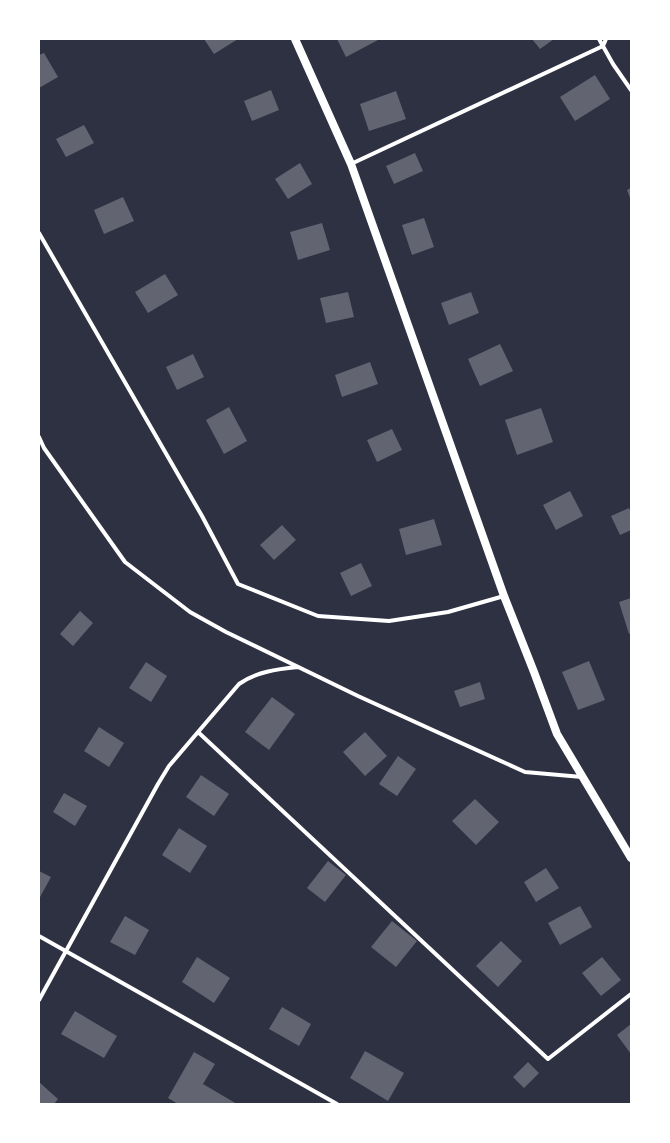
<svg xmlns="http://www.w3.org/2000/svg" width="670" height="1143" font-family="'Golos Text',sans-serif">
<rect width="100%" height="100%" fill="#2d3142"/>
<path fill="#626471" d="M204,39H238L214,54Z
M337,39H377L378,40L346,57Z
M532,39H554L540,49Z
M44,53L58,77L39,88V55Z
M595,75L610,99L575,121L560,97Z
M271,90L279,110L252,121L244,101Z
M396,91L406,119L369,131L360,104Z
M84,125L94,143L66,157L56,139Z
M415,153L423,171L394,184L386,166Z
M300,163L312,184L288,199L275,179Z
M631,188V200L627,190Z
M123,197L134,221L104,234L94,210Z
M424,218L434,247L412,255L402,225Z
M322,223L330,250L298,260L290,232Z
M165,274L178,295L148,313L135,292Z
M348,292L354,317L326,323L320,298Z
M471,292L479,313L449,325L441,303Z
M500,344L513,371L480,386L468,359Z
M193,354L204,377L177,390L166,367Z
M370,362L378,384L342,397L335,375Z
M229,407L247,441L224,454L206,420Z
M541,408L553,442L517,455L505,420Z
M392,429L402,450L377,462L367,440Z
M570,491L583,516L556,530L543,505Z
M629,508L631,513V530L620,535L611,516Z
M434,519L442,545L406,555L399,529Z
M282,525L296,540L274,560L260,545Z
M361,563L372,586L351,596L340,573Z
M631,598V633L629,634L619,602Z
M80,611L93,623L73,646L60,634Z
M589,661L605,700L578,710L562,672Z
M146,662L167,676L151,702L129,688Z
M480,682L485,699L460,707L454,691Z
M272,697L295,714L269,750L245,732Z
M99,727L124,743L109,767L84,751Z
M365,732L387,756L365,776L343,752Z
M398,756L416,769L397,796L379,784Z
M201,775L229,794L214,816L186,797Z
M64,793L87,806L75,826L53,812Z
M475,799L499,822L476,845L452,821Z
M179,828L207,846L190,873L162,855Z
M328,861L346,875L325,902L307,888Z
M546,868L559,888L536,902L524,882Z
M39,871L51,877L39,899Z
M580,906L592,927L560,945L548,923Z
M125,916L149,930L135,955L110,942Z
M392,921L417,941L396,967L371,947Z
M501,941L522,961L498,987L476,966Z
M197,957L230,978L214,1003L182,982Z
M602,957L621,980L601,996L582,973Z
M282,1007L311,1024L299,1046L269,1029Z
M75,1011L117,1036L104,1058L61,1034Z
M631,1024V1054L617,1035Z
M365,1051L404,1073L388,1101L350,1078Z
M194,1052L215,1064L203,1084L237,1104H178L168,1098Z
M528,1062L539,1073L524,1088L513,1077Z
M39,1082L58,1099L54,1104H39Z"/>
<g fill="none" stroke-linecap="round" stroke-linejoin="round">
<path stroke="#fff" stroke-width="4" d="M599,39L613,64L631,90
M351,164L603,46L606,39
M39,233L202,516L238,584L318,616L389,621L448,612L504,596
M39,437L44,448L125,562L190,612L226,632L358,696L525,772L582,777
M198,732L548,1059L631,994
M39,936L337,1104
M39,1000L158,784L169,766L239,684C256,672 277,669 298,667"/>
<path stroke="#fff" stroke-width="8" d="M295,39L351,164L504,596L534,672L557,734L631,858"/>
</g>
<rect width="670" height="1143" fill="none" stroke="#ffffff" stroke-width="80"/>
</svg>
